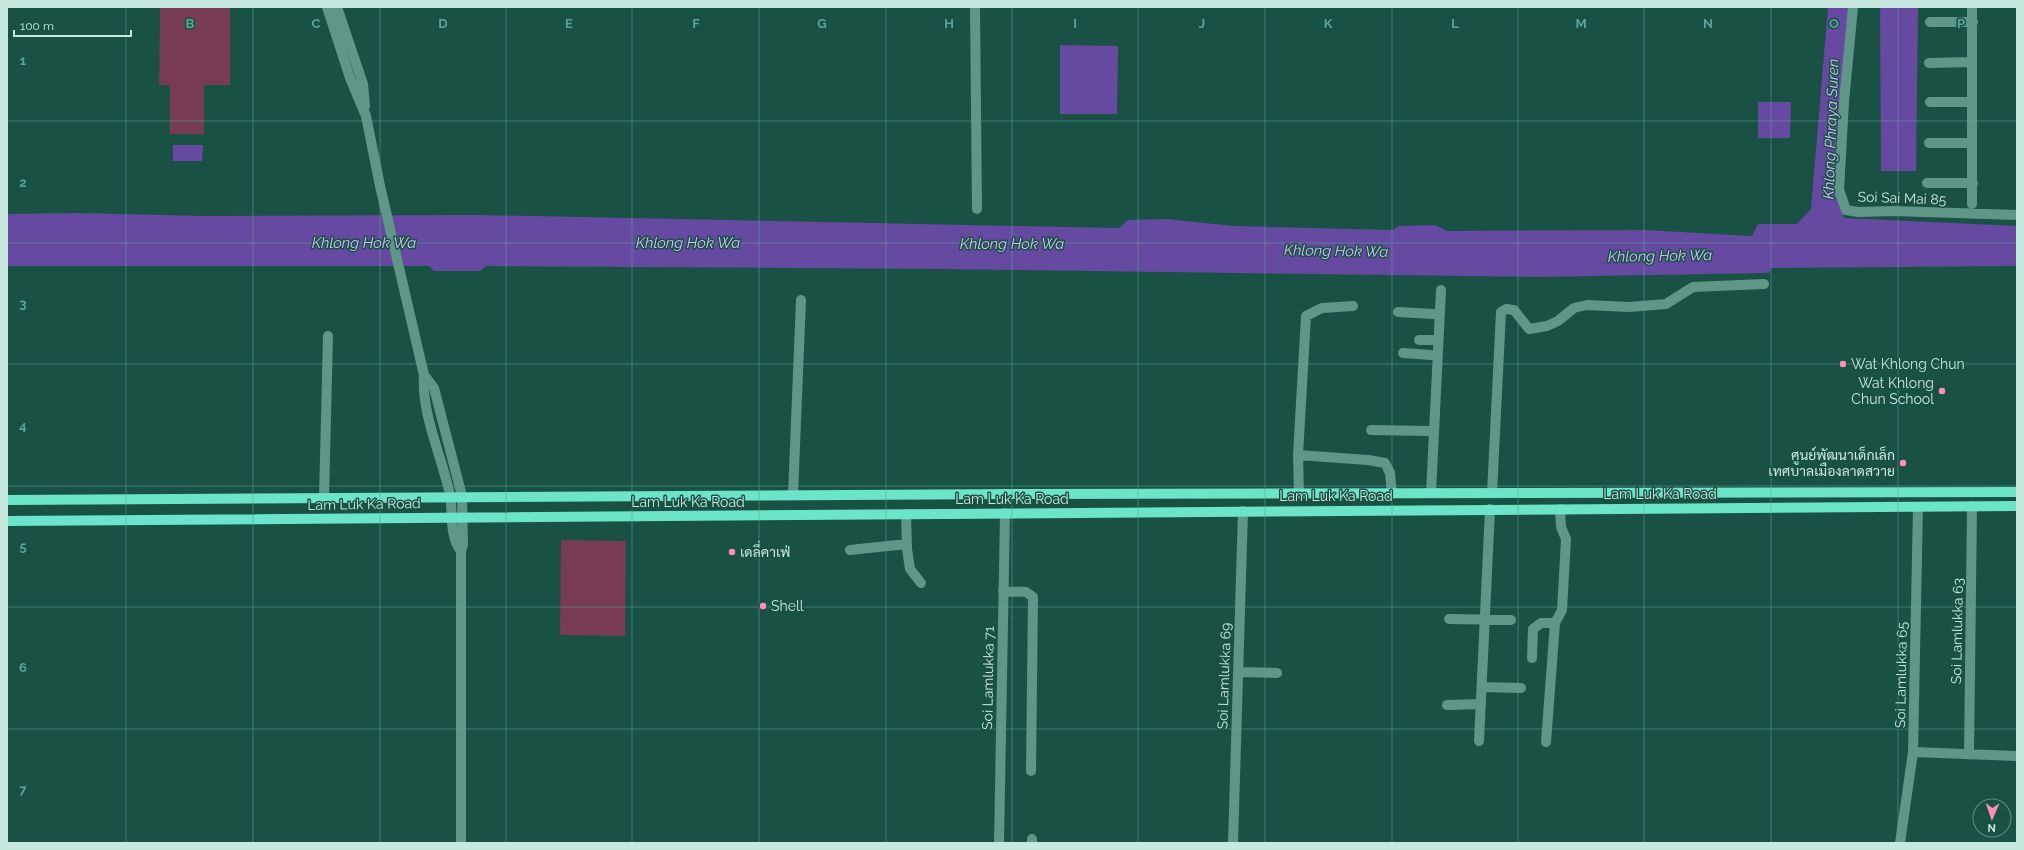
<svg xmlns="http://www.w3.org/2000/svg" width="2024" height="850" font-family="Raleway,Sarabun,sans-serif">
<rect width="100%" height="100%" fill="#1a5145"/>
<path fill="#773b53" d="M160,7H230V85H204V134H170V85H159Z
M561,540L626,541L625,636L560,635Z"/>
<path fill="#6649a0" d="M1828,7H1849L1836,140L1834,181L1844,218L2017,226V266L1771,268L1769,273L1537,277L945,269L486,266L480,271H434L429,266H7V214L79,213L204,216L478,215L1119,228L1128,220L1167,219L1233,226L1393,230L1398,226L1435,225L1447,231L1645,230L1752,236L1758,224H1797L1811,209Z
M1880,7H1918L1916,171H1881Z
M1060,45L1118,46L1117,114H1060Z
M1758,102H1791L1790,138H1758Z
M173,145H203L202,161H173Z"/>
<g fill="none" stroke-linecap="round" stroke-linejoin="round">
<path stroke="#609688" stroke-width="10" d="M327,7L350,78L366,116L380,186L424,375C421,413 442,457 450,495C453,513 449,536 461,551
M337,7L363,84L365,106
M975,7L977,209
M1853,7L1844,102L1839,190L1846,210L1858,212L1894,211L2017,215
M1930,22H1973
M1929,63L1972,62
M1930,102H1972
M1929,143H1972
M1927,183H1973
M1972,204V7
M1353,306L1322,308L1306,316L1298,455L1368,460L1385,463L1390,473L1392,494
M1398,312L1433,314
M1419,340H1432
M1403,353L1431,355
M424,375L434,388L462,496L463,545L461,551V843
M1371,430L1428,431
M1298,455L1299,494
M1431,493L1441,290
M1492,493L1501,312L1506,309L1514,310L1529,329L1547,326L1558,321L1574,308L1587,305L1629,307L1666,304L1693,287L1764,284
M793,495L801,300
M324,498L328,336
M906,514L907,549L910,569L921,583
M850,550L907,544
M1003,591L1026,592L1033,597L1031,771
M1449,619L1511,620
M1532,658L1533,629L1541,623H1555
M1238,672L1277,673
M1482,687L1521,688
M1447,705L1481,704
M1479,741L1490,509
M1546,742L1555,623L1562,610L1566,539L1561,527L1560,509
M1913,752L2017,756
M1969,755L1972,506
M999,843L1005,513
M1032,843V839
M1233,843L1243,511
M1900,843L1913,752L1918,507"/>
<path stroke="#6ce4c8" stroke-width="10" d="M7,500L1033,494L2017,492
M7,521L2017,506"/>
</g>
<path fill="none" stroke="#58a49b" stroke-width="1" stroke-opacity="0.55" d="M126,7V843M253,7V843M380,7V843M506,7V843M632,7V843M759,7V843M886,7V843M1012,7V843M1138,7V843M1265,7V843M1392,7V843M1518,7V843M1644,7V843M1771,7V843M1898,7V843M7,121H2017M7,243H2017M7,364H2017M7,486H2017M7,607H2017M7,729H2017"/>
<g fill="#ff8eba" stroke="#1a5145" stroke-width="1.5">
<circle cx="1843" cy="364" r="4"/>
<circle cx="1942" cy="391" r="4"/>
<circle cx="1903" cy="463" r="4"/>
<circle cx="732" cy="552" r="4"/>
<circle cx="763" cy="606" r="4"/>
</g>
<g text-anchor="middle" stroke-width="3" stroke-linejoin="round" paint-order="stroke">
<g font-size="14" fill="#c6e8de" stroke="#1a5145">
<text transform="translate(1902 198) rotate(2)" y="5">Soi Sai Mai 85</text>
<text x="1660" y="499">Lam Luk Ka Road</text>
<text x="1336" y="501">Lam Luk Ka Road</text>
<text x="1012" y="504">Lam Luk Ka Road</text>
<text x="688" y="507">Lam Luk Ka Road</text>
<text transform="translate(364 504) rotate(-1)" y="5">Lam Luk Ka Road</text>
<text transform="translate(1957 631) rotate(-89)" y="5">Soi Lamlukka 63</text>
<text transform="translate(1901 675) rotate(-89)" y="5">Soi Lamlukka 65</text>
<text transform="translate(1224 676) rotate(-88)" y="5">Soi Lamlukka 69</text>
<text transform="translate(988 678) rotate(-89)" y="5">Soi Lamlukka 71</text>
</g>
<g font-size="14" fill="#c6e8de" stroke="#1a5145" text-anchor="start">
<text x="1851" y="369">Wat Khlong Chun</text>
<text x="1934" y="388" text-anchor="end">Wat Khlong<tspan x="1934" dy="16">Chun School</tspan></text>
<text x="1895" y="460" text-anchor="end">ศูนย์พัฒนาเด็กเล็ก<tspan x="1895" dy="16">เทศบาลเมืองลาดสวาย</tspan></text>
<text x="740" y="557">เดลี่คาเฟ่</text>
<text x="771" y="611">Shell</text>
</g>
<g font-size="15" font-style="italic" fill="#d1c5f5" stroke="#1a5145">
<text transform="translate(1831 129) rotate(-88)" y="5">Khlong Phraya Suren</text>
<text x="364" y="248">Khlong Hok Wa</text>
<text x="688" y="248">Khlong Hok Wa</text>
<text x="1012" y="249">Khlong Hok Wa</text>
<text transform="translate(1336 251) rotate(1)" y="5">Khlong Hok Wa</text>
<text transform="translate(1660 256) rotate(-1)" y="5">Khlong Hok Wa</text>
</g>
</g>
<g font-size="13" text-anchor="middle" font-weight="bold" fill="#58a49b" stroke="#1a5145" stroke-width="3" stroke-linejoin="round" paint-order="stroke">
<text x="190" y="28">B</text>
<text x="316" y="28">C</text>
<text x="443" y="28">D</text>
<text x="569" y="28">E</text>
<text x="696" y="28">F</text>
<text x="822" y="28">G</text>
<text x="949" y="28">H</text>
<text x="1075" y="28">I</text>
<text x="1202" y="28">J</text>
<text x="1328" y="28">K</text>
<text x="1455" y="28">L</text>
<text x="1581" y="28">M</text>
<text x="1708" y="28">N</text>
<text x="1834" y="28">O</text>
<text x="1961" y="28">P</text>
<text x="23" y="65">1</text>
<text x="23" y="187">2</text>
<text x="23" y="308">3</text>
<text x="23" y="430">4</text>
<text x="23" y="551">5</text>
<text x="23" y="672">6</text>
<text x="23" y="794">7</text>
</g>
<rect width="2024" height="850" fill="none" stroke="#c6e8de" stroke-width="16"/>
<g transform="translate(1992 818) rotate(182)"><circle r="19" fill="#1a5145" stroke="#5f8d82"/>
<path d="M0-3L7 15L0 10L-7 15Z" fill="#ff8eba"/>
<text y="-6" font-size="11" font-weight="bold" text-anchor="middle" fill="#c6e8de">N</text>
</g>
<path d="M14 30v6h117v-6" fill="none" stroke="#c6e8de" stroke-width="2"/>
<text x="20" y="30" font-size="12" fill="#c6e8de" stroke="#1a5145" stroke-width="3" paint-order="stroke">100 m</text>
</svg>
